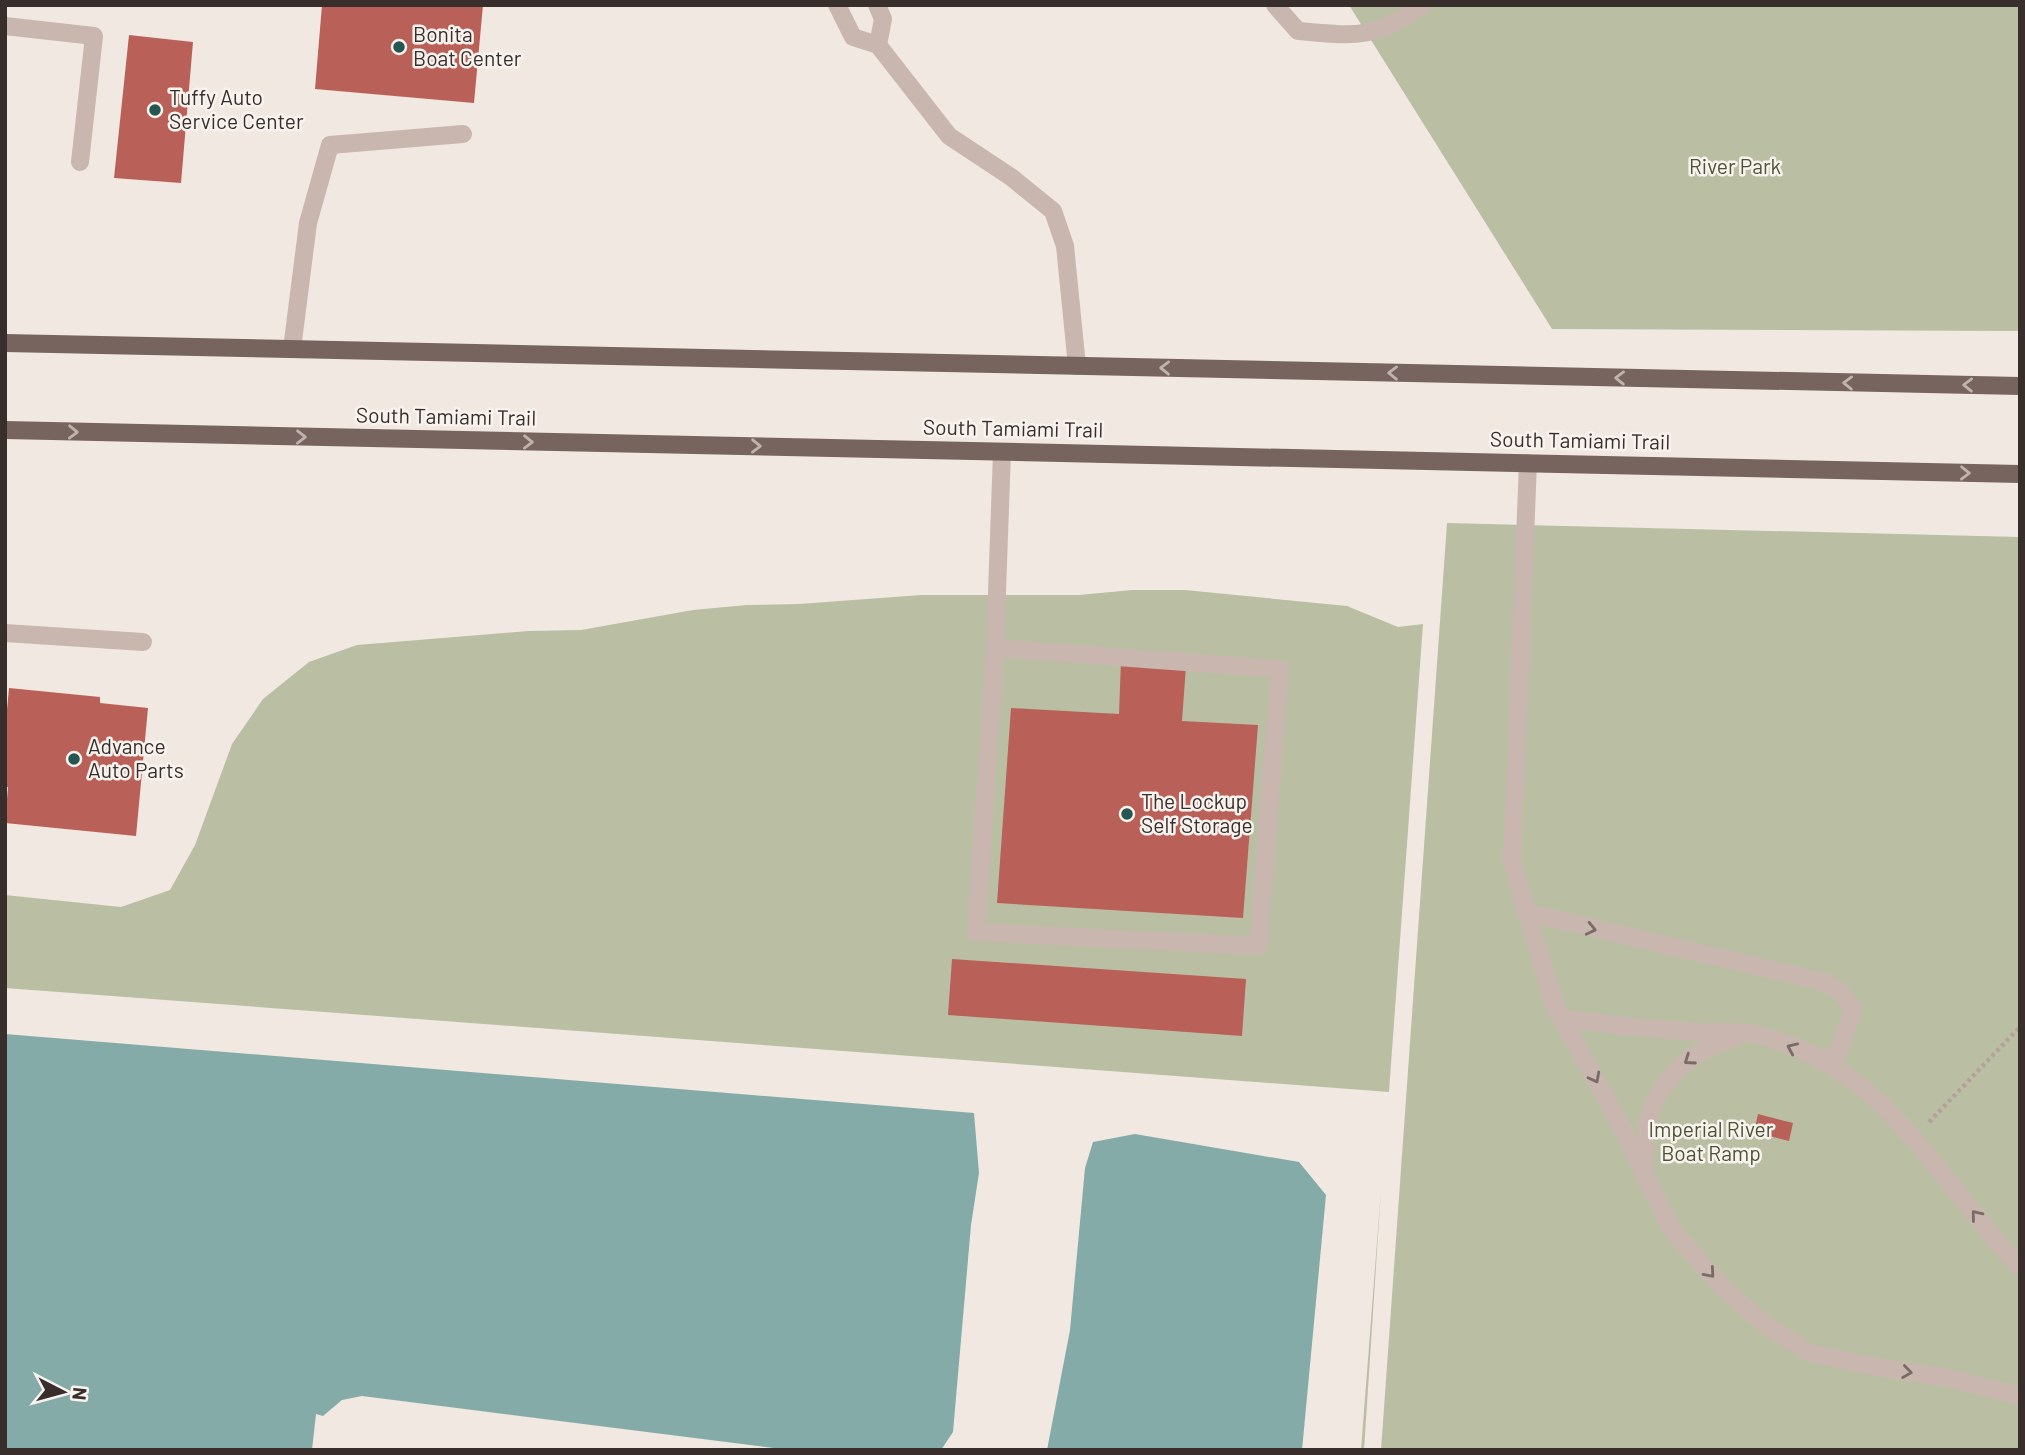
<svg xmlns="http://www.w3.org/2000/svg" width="2025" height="1455" font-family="Barlow,sans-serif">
<rect width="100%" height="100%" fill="#f1e8e2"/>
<path fill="#babfa4" d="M1349,5H2020V331L1552,329Z
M1447,523L2020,537V1450H1381Z
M1132,590H1185L1347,606L1398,627L1423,624L1389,1092L5,988V895L121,907L170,890L195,845L232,744L263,699L309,662L357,645L528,631L581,630L693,610L747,605L799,604L921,595H1079Z
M1381,1190L1364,1450H1361Z"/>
<path fill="#84aba7" d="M5,1034L974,1113L979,1173L971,1225L953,1432L941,1450H789L362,1396L342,1400L323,1416L316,1414L312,1450H5Z
M1135,1134L1299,1162L1326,1195L1302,1450H1047L1070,1330L1085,1168L1093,1142Z"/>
<path fill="#b96159" d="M322,5H483L474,103L315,89Z
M129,35L193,42L181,183L114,178Z
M1121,660L1186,666L1182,721L1258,725L1243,918L997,903L1011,708L1119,714Z
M9,688L100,697V703L148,708L136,836L5,823L8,787H5V732Z
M952,959L1246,979L1242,1036L948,1015Z
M1758,1114L1793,1123L1789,1141L1754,1132Z"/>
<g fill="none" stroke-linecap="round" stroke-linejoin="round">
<path stroke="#b4a19a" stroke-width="4.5" stroke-dasharray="3.5 3.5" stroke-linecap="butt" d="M1929,1122L2020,1027"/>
<path stroke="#c9b7af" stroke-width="18" d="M837,5L853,37L878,45L949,136L1011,177L1053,211L1065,246L1077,366
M877,5L883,19L878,45
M1275,5L1298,31C1355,36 1374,40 1422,5
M5,26L94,36L80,162
M292,349L308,223L330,145L463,134
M1528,463L1512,862L1554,1004L1621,1126L1672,1230L1723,1288L1766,1325L1810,1353L1876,1367L1948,1378L2020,1396
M5,633L143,642
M995,648L1280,669L1258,946L976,932L995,648L1002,452
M1525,912L1824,982L1841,992L1853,1009L1838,1053L1819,1060
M1563,1018C1608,1025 1654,1029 1700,1032C1717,1033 1737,1030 1753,1034C1885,1062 1936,1180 2020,1267
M1645,1170C1646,1154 1644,1136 1648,1120C1659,1078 1693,1049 1735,1038"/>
<path stroke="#78645f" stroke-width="18" d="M5,343L2020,386
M5,430L2020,474"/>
</g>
<defs><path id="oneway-chevron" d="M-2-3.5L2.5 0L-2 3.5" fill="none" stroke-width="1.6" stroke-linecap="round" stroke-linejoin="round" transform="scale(1.75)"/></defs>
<g stroke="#bfb3ae">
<use href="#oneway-chevron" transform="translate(1165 368) rotate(-179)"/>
<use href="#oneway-chevron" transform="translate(1393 373) rotate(-179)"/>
<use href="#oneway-chevron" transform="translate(1620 378) rotate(-179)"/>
<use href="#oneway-chevron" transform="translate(1848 383) rotate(-179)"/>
<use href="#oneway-chevron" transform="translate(1968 385) rotate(-179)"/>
<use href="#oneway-chevron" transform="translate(73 432) rotate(1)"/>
<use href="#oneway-chevron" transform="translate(301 437) rotate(1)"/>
<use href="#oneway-chevron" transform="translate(528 442) rotate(1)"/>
<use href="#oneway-chevron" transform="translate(756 446) rotate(1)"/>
<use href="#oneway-chevron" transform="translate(1965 473) rotate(1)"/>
</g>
<g stroke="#796c67">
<use href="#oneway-chevron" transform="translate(1591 929) rotate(13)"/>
<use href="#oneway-chevron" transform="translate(1792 1048) rotate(-156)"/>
<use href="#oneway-chevron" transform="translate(1689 1060) rotate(145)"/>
<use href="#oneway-chevron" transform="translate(1595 1078) rotate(62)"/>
<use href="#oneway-chevron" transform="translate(1976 1215) rotate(-129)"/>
<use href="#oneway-chevron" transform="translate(1710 1273) rotate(49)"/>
<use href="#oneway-chevron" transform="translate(1907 1372) rotate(8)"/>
</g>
<g fill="#265651" stroke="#f9f3ef" stroke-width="2.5">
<circle cx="399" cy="47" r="7"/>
<circle cx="155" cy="110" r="7"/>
<circle cx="74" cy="759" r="7"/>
<circle cx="1127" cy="814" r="7"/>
</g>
<g text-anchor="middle" stroke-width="5" stroke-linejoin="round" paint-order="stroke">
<g font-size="21" fill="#382e2c" stroke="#f9f3ef" text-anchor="start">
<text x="413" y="42">Bonita<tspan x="413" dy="24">Boat Center</tspan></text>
<text x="169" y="105">Tuffy Auto<tspan x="169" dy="24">Service Center</tspan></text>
<text x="88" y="754">Advance<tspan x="88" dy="24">Auto Parts</tspan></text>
<text x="1141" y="809">The Lockup<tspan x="1141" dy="24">Self Storage</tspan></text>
</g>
<g font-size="21" fill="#4d5433" stroke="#f9f3ef">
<text x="1735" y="174">River Park</text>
<text x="1711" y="1137">Imperial River<tspan x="1711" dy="24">Boat Ramp</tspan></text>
</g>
<g font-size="21" fill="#382e2c" stroke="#f9f3ef">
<text transform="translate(446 417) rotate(1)" y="7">South Tamiami Trail</text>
<text transform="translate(1013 429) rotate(1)" y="7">South Tamiami Trail</text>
<text transform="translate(1580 441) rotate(1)" y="7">South Tamiami Trail</text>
</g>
</g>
<rect width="2025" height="1455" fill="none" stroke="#382e2c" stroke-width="14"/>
<g transform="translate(63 1392) rotate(96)" stroke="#f9f3ef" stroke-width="5" paint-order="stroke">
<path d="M0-5L12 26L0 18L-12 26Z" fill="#382e2c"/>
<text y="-10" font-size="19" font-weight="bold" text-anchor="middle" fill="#382e2c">N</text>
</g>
</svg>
